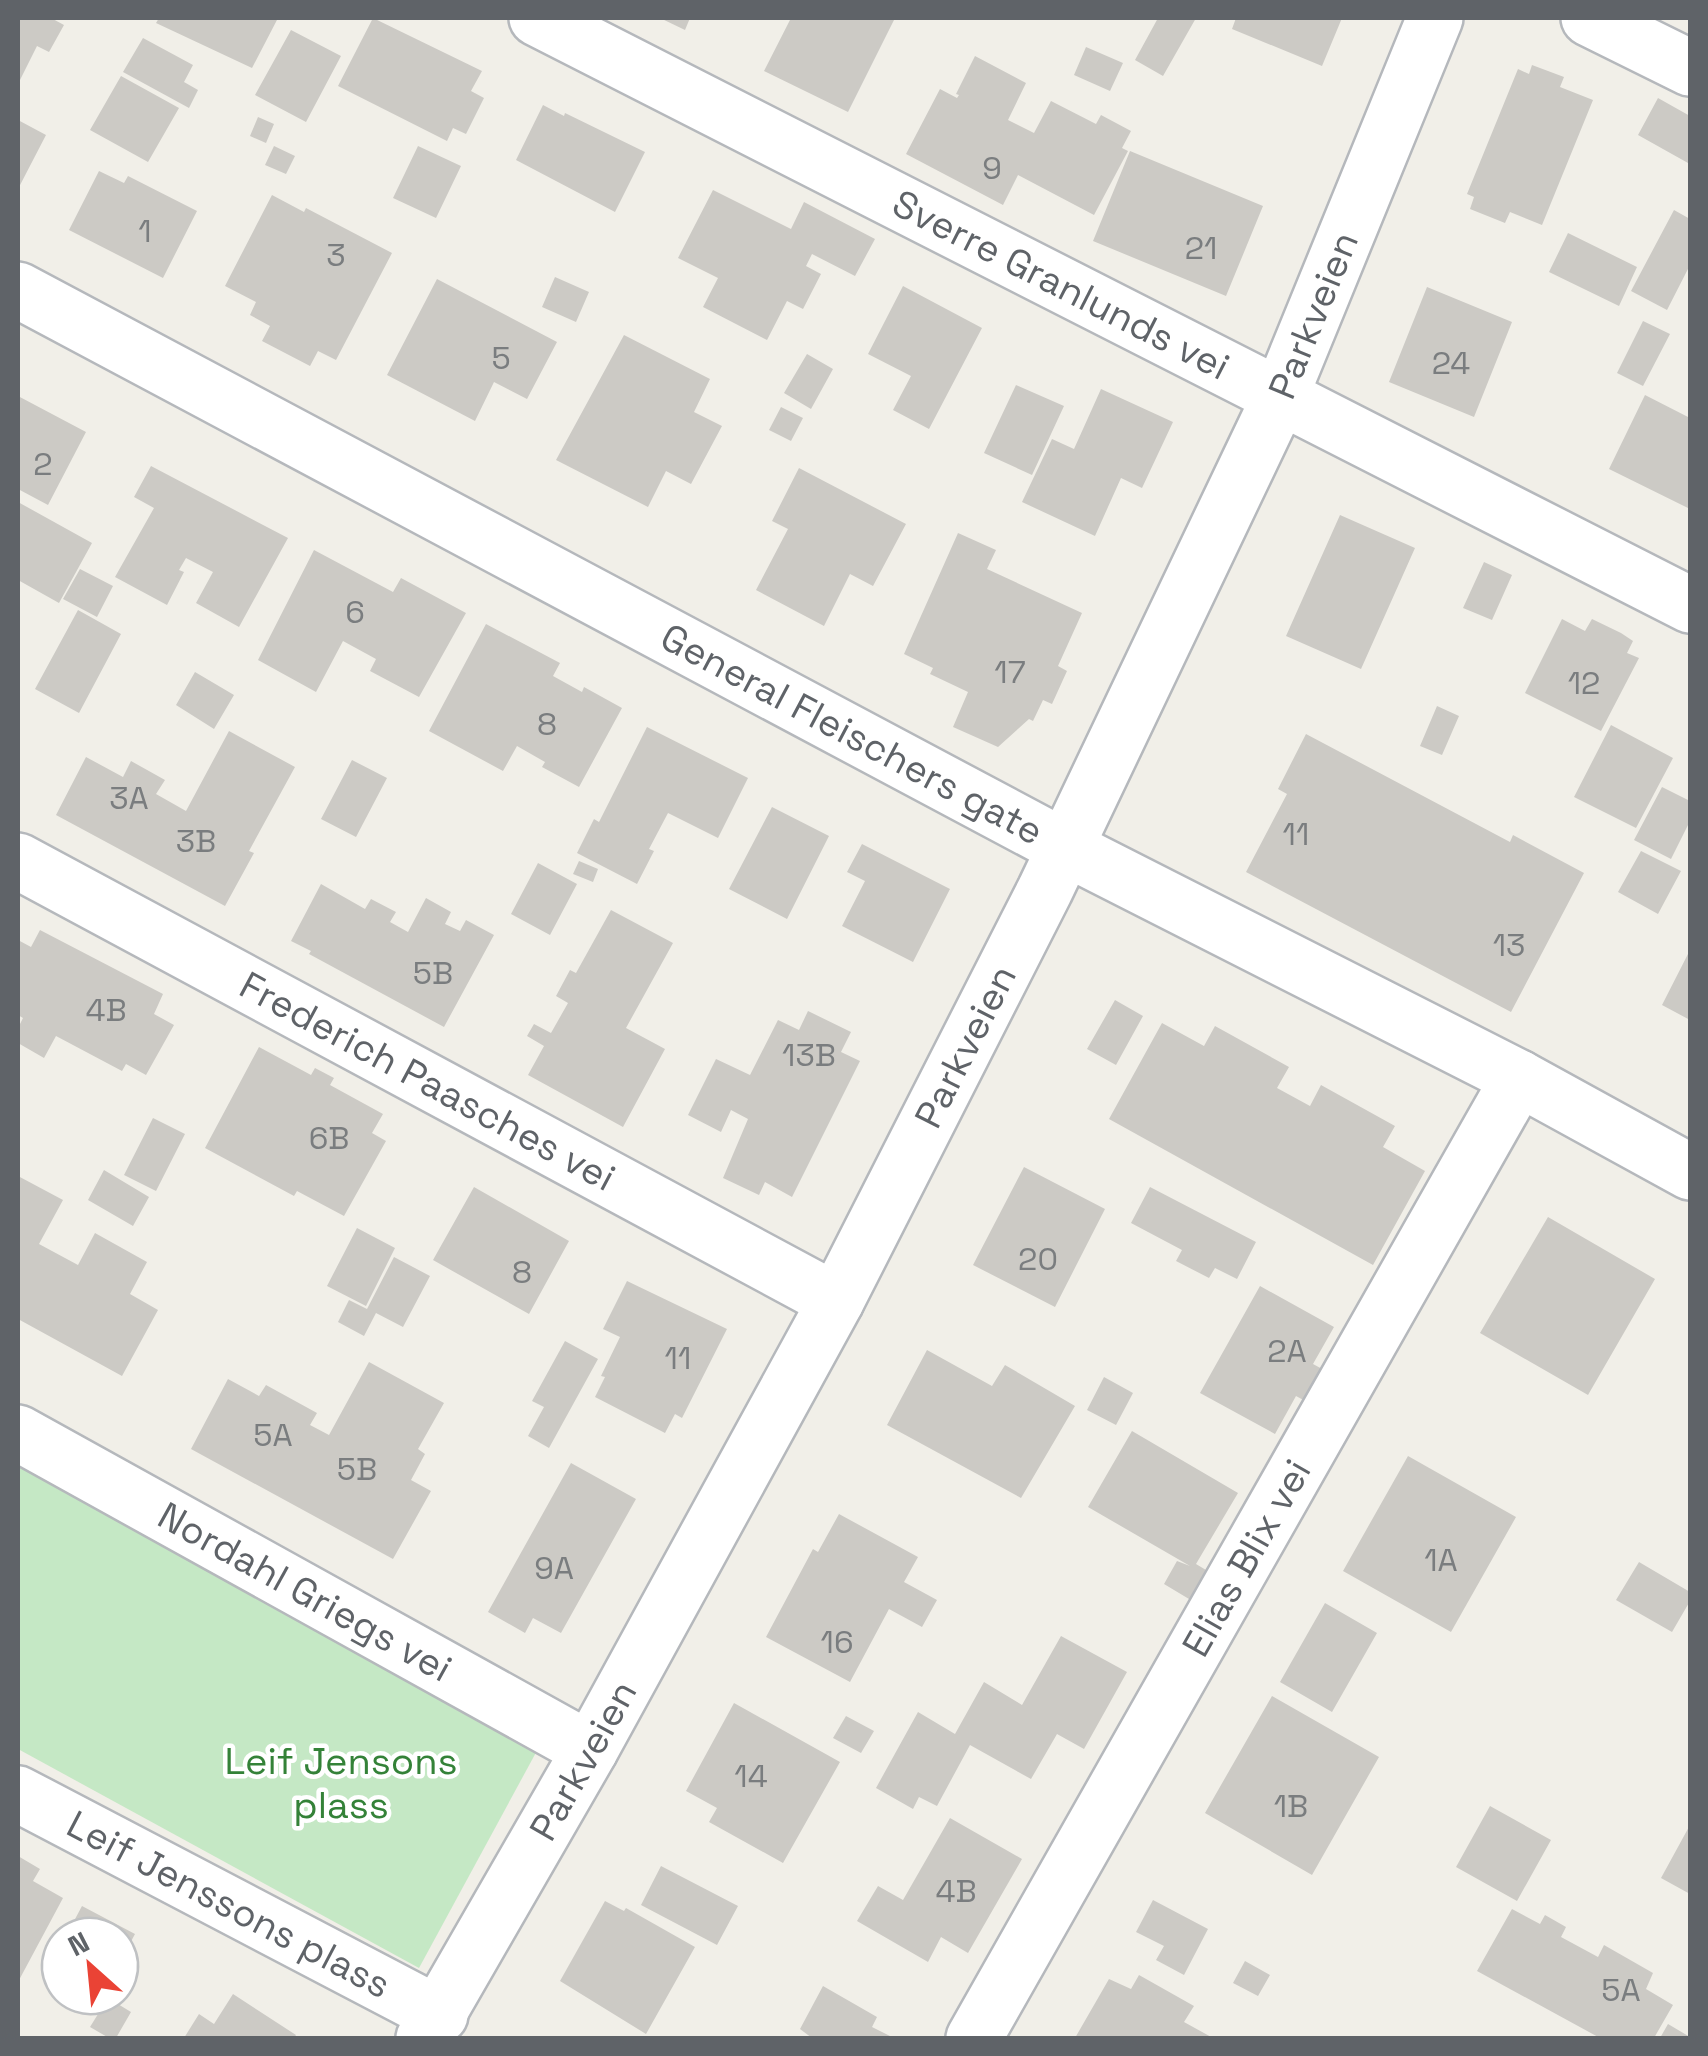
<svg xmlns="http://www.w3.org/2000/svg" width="1708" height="2056" font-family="'Space Grotesk',sans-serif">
<rect width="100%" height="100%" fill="#f1efe8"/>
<path fill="#c5e8c5" d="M18,1463L539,1747L419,1968L18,1749Z"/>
<path fill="#cccac5" d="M18,18H51L64,25L49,52L37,46L18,84Z
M159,18H278L252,68L156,23Z
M373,18L482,71L471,91L484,98L466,134L453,128L447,141L338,86Z
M660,18H690L685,30Z
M791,18H895L848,112L764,71Z
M1158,18H1196L1163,76L1135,60Z
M1236,18H1342L1322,66L1232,29Z
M291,30L341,56L306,122L255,95Z
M143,38L193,65L184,82L198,90L189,108L123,72Z
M1086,47L1123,63L1110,91L1074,75Z
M975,56L1026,83L1008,120L1034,133L1051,101L1096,124L1101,115L1131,131L1122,148L1128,151L1094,215L1018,175L1003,205L906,154L940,89L957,98L959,95L956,94Z
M1532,65L1564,77L1560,87L1593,100L1542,225L1510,212L1505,223L1470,209L1474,197L1467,194L1518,69L1529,74Z
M121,76L179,108L148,162L90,130Z
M1658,98L1690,116L1688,163L1638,135Z
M543,105L564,116L565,113L645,152L615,212L516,160Z
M258,117L274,124L266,143L250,136Z
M18,120L46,135L18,189Z
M274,146L295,156L286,174L265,165Z
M418,146L461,166L436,218L393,198Z
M1130,151L1263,206L1226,296L1093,241Z
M99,171L124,183L128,176L197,211L163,278L69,230Z
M713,190L791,229L804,202L875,239L855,276L812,254L806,266L821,274L803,309L787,301L767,340L703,307L718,278L678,258Z
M272,195L304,212L306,208L392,253L336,360L318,351L310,366L262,341L270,326L250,315L256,302L225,286Z
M1674,210L1690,219V265L1667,310L1631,291Z
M1568,233L1637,267L1619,306L1549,272Z
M555,277L589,292L576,322L542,307Z
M437,279L557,342L527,399L494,382L475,421L387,375Z
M903,286L982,328L929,429L893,410L911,376L868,354Z
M1427,287L1512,322L1474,417L1389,382Z
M1643,321L1670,334L1643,386L1617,373Z
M624,335L710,379L694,412L722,426L691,484L666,471L648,507L556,460Z
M807,354L833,369L811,409L784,393Z
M1016,385L1064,406L1032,475L984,453Z
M1101,389L1173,422L1142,488L1121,478L1095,536L1022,502L1052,439L1074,449Z
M1645,395L1690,418V509L1609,469Z
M18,396L86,432L48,505L18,489Z
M781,407L803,418L791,441L769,430Z
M151,466L288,538L239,627L196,603L213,572L186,558L179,570L184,572L167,605L115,577L154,508L134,497Z
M799,468L906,524L873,586L850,574L824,626L756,590L788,529L772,521Z
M18,502L92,543L59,603L18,580Z
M1340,515L1415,548L1361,669L1286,636Z
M958,533L996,550L987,569L1082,613L1058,666L1067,671L1052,704L1043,700L1033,721L1029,719L998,747L953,727L968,692L930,674L933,668L904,654Z
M314,550L393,592L401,578L466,613L419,697L370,671L376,659L343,641L316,692L258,660Z
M1484,562L1512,575L1492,620L1463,608Z
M80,569L113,586L97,617L63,599Z
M78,610L121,634L79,713L35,689Z
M1562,619L1585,631L1592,619L1621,633L1633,641L1627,653L1639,658L1601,731L1525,693Z
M486,624L560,663L553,676L582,692L584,687L622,708L579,787L542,767L545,762L517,746L503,771L429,731Z
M195,672L234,695L214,729L176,705Z
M1437,706L1459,716L1442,755L1420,746Z
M1611,725L1673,758L1636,828L1574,797Z
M647,727L748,778L718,838L668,813L649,849L654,851L637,884L577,853L594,819L599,822Z
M229,731L295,767L249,851L254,853L225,906L56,815L86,757L123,777L131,761L165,780L156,794L186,811Z
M1306,734L1510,842L1513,835L1584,873L1511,1012L1246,872L1287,794L1278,789Z
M352,760L387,778L356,837L321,819Z
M1662,787L1690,801V821L1671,859L1634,840Z
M772,807L829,836L787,919L729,889Z
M862,844L950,889L913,962L842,926L865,881L847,872Z
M1641,851L1681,871L1658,914L1618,892Z
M579,861L598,869L593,882L573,874Z
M538,863L577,884L550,935L511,914Z
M321,884L365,909L371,899L396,912L390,922L408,932L426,898L451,912L445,924L460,931L466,920L494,935L444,1027L309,954L311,951L291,941Z
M611,910L673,943L626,1028L665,1049L623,1127L528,1075L544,1046L527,1036L534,1024L551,1033L568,1003L556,996L570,970L576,973Z
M40,930L163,994L154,1014L174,1025L146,1075L126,1064L122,1071L56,1036L44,1058L18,1043V1028L23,1018L18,1015V940L31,947Z
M1690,950V1020L1662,1005Z
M1115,1000L1143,1016L1116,1065L1087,1049Z
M808,1011L851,1032L841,1052L860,1061L792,1197L765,1182L759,1195L723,1178L748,1119L731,1110L721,1132L688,1115L716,1059L750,1075L778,1020L799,1030Z
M1162,1023L1204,1046L1215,1026L1289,1067L1277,1088L1310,1106L1321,1085L1395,1126L1383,1147L1425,1171L1373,1265L1109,1119Z
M259,1047L311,1075L315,1068L334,1078L330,1085L383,1114L372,1133L386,1141L344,1216L297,1191L294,1196L205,1148Z
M153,1118L185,1134L156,1191L124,1175Z
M1024,1167L1105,1209L1055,1307L973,1265Z
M104,1170L149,1197L133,1226L88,1200Z
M18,1176L63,1200L39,1244L78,1265L95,1233L147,1262L130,1294L158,1310L122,1376L18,1319Z
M474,1187L569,1241L529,1314L433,1260Z
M1150,1187L1256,1242L1237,1279L1215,1268L1209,1278L1176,1261L1182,1250L1131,1223Z
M1548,1217L1655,1279L1588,1395L1480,1333Z
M357,1228L395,1248L366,1306L327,1286Z
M394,1257L430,1276L403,1327L376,1313L364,1336L338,1322L349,1300L367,1309Z
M627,1281L727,1329L682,1418L675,1414L665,1433L595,1397L605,1377L601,1376L620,1337L603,1329Z
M1260,1286L1334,1327L1313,1364L1324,1370L1307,1402L1296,1396L1275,1434L1200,1393Z
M565,1341L598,1359L549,1448L528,1436L544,1407L532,1401Z
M927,1350L992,1386L1005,1365L1075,1406L1021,1498L887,1425Z
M369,1362L444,1403L418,1449L425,1454L411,1480L431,1491L393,1559L191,1449L228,1379L259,1396L266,1385L317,1413L310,1425L329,1435Z
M1104,1377L1133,1393L1116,1425L1087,1410Z
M1132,1431L1238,1493L1196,1564L1211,1573L1194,1602L1164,1584L1177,1561L1190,1566L1088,1507Z
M1408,1456L1516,1517L1451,1632L1343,1571Z
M571,1463L636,1499L561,1633L533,1618L525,1633L488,1612Z
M839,1514L918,1557L904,1582L937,1600L922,1627L889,1609L850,1682L766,1637L813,1549L818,1552Z
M1639,1562L1690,1592V1601L1672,1632L1616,1600Z
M1325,1603L1377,1633L1332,1712L1280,1682Z
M1061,1636L1127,1672L1084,1749L1057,1734L1031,1779L970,1745L937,1806L919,1797L913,1809L876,1788L918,1712L955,1734L984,1682L1022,1705Z
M1272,1696L1379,1757L1312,1875L1205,1813Z
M734,1703L840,1762L783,1863L709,1822L717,1808L686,1791Z
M846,1716L874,1731L861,1753L833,1738Z
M1490,1806L1551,1840L1517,1901L1456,1867Z
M950,1818L1022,1859L968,1953L941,1937L928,1962L857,1921L878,1886L903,1900Z
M1690,1825V1894L1661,1878Z
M18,1856L40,1869L33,1881L63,1898L18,1982Z
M661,1866L738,1906L717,1945L641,1905Z
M1153,1900L1208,1929L1184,1975L1156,1960L1164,1946L1136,1932Z
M605,1901L624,1911L626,1908L695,1947L646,2034L560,1981Z
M82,1906L135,1934L120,1962V1936H66Z
M1512,1909L1540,1924L1545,1915L1566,1927L1561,1937L1598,1957L1604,1945L1653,1973L1646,1989L1673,2005L1654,2038H1600L1477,1971Z
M60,1946V1978L47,1971Z
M1245,1961L1270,1975L1258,1996L1233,1983Z
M1139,1975L1194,2006L1184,2022L1213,2038H1075L1109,1979L1131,1989Z
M823,1986L877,2017L872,2027L894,2038H812L800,2029Z
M233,1994L296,2035L294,2038H184L199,2014L214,2024Z
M108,1998L131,2012L116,2038H109L90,2027Z
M1668,2024L1690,2037V2038H1660Z"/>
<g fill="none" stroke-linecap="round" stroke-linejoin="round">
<defs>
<g id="minor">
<path id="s1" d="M537,18L1690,605"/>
<path d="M1589,18L1690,68"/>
<path id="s2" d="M18,290L1064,847L1519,1078L1690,1172"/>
<path id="s3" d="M18,861L836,1301"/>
<path id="s4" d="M18,1433L590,1750"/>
<path id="s5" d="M18,1794L440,2015"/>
<path id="s6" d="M424,2038L590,1750L836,1301L1045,890L1280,397L1435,18"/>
<path id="s7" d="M974,2038L1519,1078"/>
</g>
</defs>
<use href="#minor" stroke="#b5b8bc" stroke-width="60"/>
<use href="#minor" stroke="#fff" stroke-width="55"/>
</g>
<g text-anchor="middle" stroke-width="9" stroke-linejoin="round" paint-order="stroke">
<g font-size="32" fill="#7a7d7f">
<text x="992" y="179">9</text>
<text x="145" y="242">1</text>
<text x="1201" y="259">21</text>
<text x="336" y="266">3</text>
<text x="501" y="369">5</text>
<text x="1451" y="374">24</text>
<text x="43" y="475">2</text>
<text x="355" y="623">6</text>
<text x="1010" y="683">17</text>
<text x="1584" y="694">12</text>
<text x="547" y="735">8</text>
<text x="129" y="809">3A</text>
<text x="1296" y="845">11</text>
<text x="196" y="852">3B</text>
<text x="1509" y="956">13</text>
<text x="433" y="984">5B</text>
<text x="106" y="1021">4B</text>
<text x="809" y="1066">13B</text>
<text x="329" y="1149">6B</text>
<text x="1038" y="1270">20</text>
<text x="522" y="1283">8</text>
<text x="1287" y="1362">2A</text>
<text x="678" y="1369">11</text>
<text x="273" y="1446">5A</text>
<text x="357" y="1480">5B</text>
<text x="1441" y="1571">1A</text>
<text x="554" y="1579">9A</text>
<text x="837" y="1653">16</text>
<text x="751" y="1787">14</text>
<text x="1291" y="1817">1B</text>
<text x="956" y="1902">4B</text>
<text x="1621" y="2001">5A</text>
</g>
<g font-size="38" fill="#5f6368" stroke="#fff">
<text dy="13" stroke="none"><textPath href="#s1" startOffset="588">Sverre Granlunds vei</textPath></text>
<text dy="13" stroke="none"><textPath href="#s6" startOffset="1940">Parkveien</textPath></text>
<text dy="13" stroke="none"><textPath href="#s2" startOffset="945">General Fleischers gate</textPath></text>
<text dy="13" stroke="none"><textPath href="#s6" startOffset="1130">Parkveien</textPath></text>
<text dy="13" stroke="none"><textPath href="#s3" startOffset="465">Frederich Paasches vei</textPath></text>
<text dy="13" stroke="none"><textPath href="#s7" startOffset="552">Elias Blix vei</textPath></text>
<text dy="13" stroke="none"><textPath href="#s4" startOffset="328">Nordahl Griegs vei</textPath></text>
<text dy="13" stroke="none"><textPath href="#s6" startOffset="320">Parkveien</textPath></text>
<text dy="13" stroke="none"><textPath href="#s5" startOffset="238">Leif Jenssons plass</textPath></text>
</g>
<g font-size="38" fill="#348238" stroke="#fff">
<text x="341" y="1774">Leif Jensons<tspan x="341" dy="44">plass</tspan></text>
</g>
</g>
<rect width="1708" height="2056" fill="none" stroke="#5f6368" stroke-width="40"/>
<g transform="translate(90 1966) rotate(333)"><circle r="48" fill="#ffffff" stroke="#bfc1c3" stroke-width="2.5"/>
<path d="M0-8L18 38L0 25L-18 38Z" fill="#ea4335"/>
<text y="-15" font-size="28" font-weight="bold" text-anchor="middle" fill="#5f6368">N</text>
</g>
</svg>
